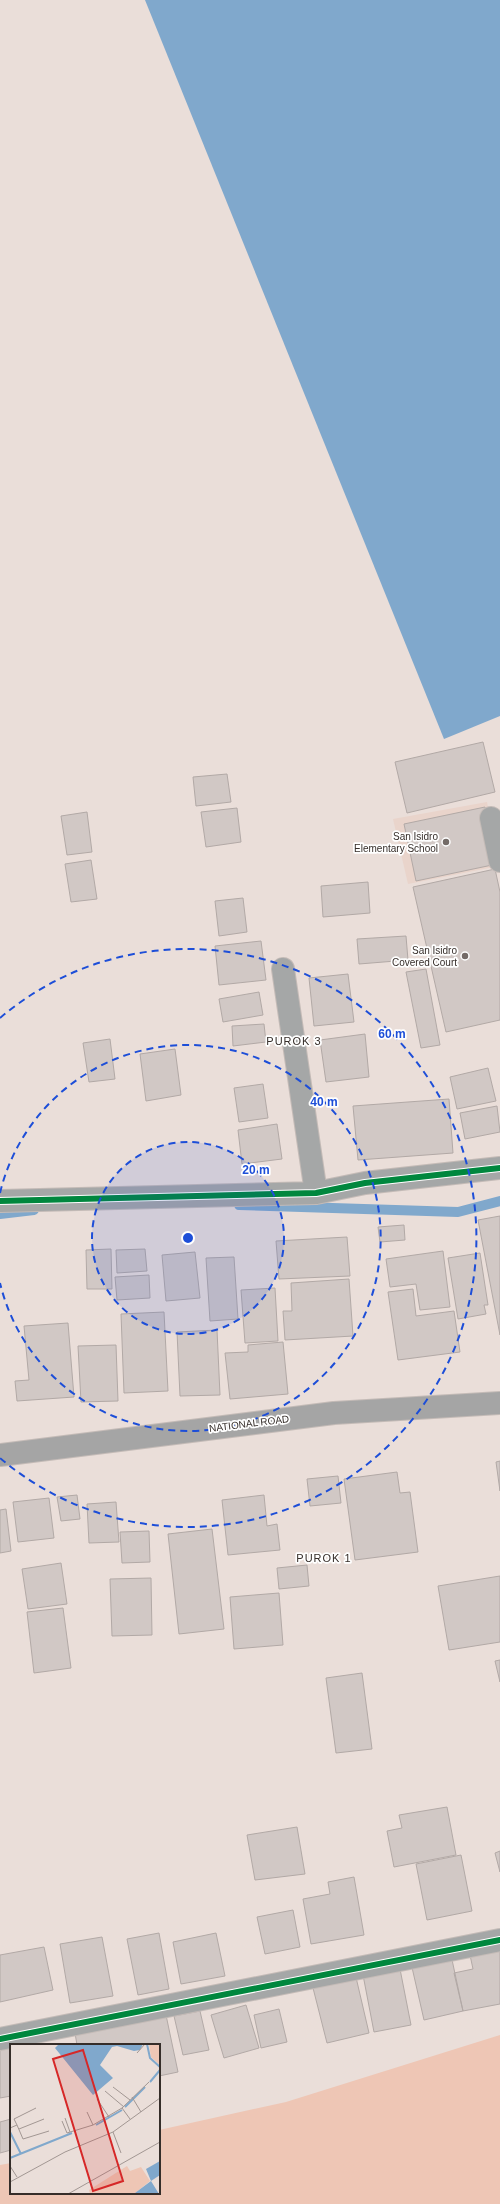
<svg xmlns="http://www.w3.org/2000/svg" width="500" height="2204" font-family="Helvetica,sans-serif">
<rect width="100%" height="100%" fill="#eaded9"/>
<path fill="#e9d4cb" d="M487,802L499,866L408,884L393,819Z"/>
<path fill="#eec6b5" d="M500,2035V2204H0V2165L11,2163V2193H159V2130L286,2102Z"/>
<path fill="#80a8cc" d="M145,0H500V716L444,739Z"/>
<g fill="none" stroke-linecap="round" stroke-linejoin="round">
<path stroke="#80a8cc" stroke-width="10" d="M239,1205L458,1212L500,1201
M0,1214L34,1210"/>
</g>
<path fill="#d1c8c5" stroke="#b2a9a6" d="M483,742L495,792L407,813L395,762Z
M227,774L231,802L196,806L193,777Z
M485,807L497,864L416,881L404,824Z
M237,808L241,842L206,847L201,812Z
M87,812L92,852L67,855L61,816Z
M91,860L97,899L71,902L65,864Z
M495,869L500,892V1020L446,1032L413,887Z
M368,882L370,913L323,917L321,886Z
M243,898L247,932L219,936L215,901Z
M406,936L408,960L359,964L357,939Z
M261,941L266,980L219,985L215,946Z
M426,969L440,1045L421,1048L406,972Z
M348,974L354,1022L314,1026L309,978Z
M259,992L263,1015L223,1022L219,999Z
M264,1024L266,1042L233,1046L232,1026Z
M365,1034L369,1077L326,1082L320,1040Z
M110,1039L115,1079L89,1082L83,1043Z
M175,1049L181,1095L146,1101L140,1054Z
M488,1068L496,1101L457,1109L450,1077Z
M263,1084L268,1118L239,1122L234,1088Z
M449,1099L453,1153L358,1160L353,1106Z
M497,1106L500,1132L465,1139L460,1113Z
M277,1124L282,1159L242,1164L238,1130Z
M500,1216V1335L478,1220Z
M404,1225L405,1240L380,1242L378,1227Z
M347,1237L350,1276L279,1279L276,1241Z
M111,1249L112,1289H87L86,1250Z
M145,1249L147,1271L117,1273L116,1250Z
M443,1251L450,1307L420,1310L416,1284L390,1287L386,1259Z
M195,1252L200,1298L166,1301L162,1255Z
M480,1253L488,1305H484L486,1314L458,1319L448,1258Z
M234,1257L238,1319L210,1321L206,1258Z
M149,1275L150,1298L117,1300L115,1277Z
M349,1279L353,1336L285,1340L283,1311H292L291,1283Z
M275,1288L278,1341L245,1343L241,1290Z
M413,1289L416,1316L454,1311L460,1352L398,1360L388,1292Z
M164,1312L168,1391L124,1393L121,1314Z
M68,1323L74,1397L17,1401L15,1381L29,1380L24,1326Z
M217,1330L220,1395L180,1396L177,1332Z
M283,1342L288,1394L230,1399L225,1353L248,1352V1345Z
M116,1345L118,1401L81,1402L78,1346Z
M500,1461V1491L496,1462Z
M397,1472L400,1493L410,1492L418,1552L355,1560L344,1479Z
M338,1476L341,1503L310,1506L307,1479Z
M77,1495L80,1519L61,1521L57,1497Z
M264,1495L267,1526L277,1524L280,1550L228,1555L222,1500Z
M49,1498L54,1538L18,1542L13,1502Z
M116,1502L119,1542L89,1543L87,1504Z
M6,1509L11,1551L0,1553V1510Z
M212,1529L224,1629L179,1634L168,1534Z
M149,1531L150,1562L122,1563L120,1532Z
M61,1563L67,1604L28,1609L22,1569Z
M307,1565L309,1586L279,1589L277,1568Z
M500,1576V1642L449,1650L438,1586Z
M151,1578L152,1635L112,1636L110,1579Z
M279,1593L283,1645L234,1649L230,1597Z
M63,1608L71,1668L34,1673L27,1612Z
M500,1660V1682L495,1661Z
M362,1673L372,1749L336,1753L326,1678Z
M447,1807L456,1855L394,1867L387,1831L402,1828L399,1815Z
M297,1827L305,1874L255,1880L247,1835Z
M500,1851V1872L495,1853Z
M461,1855L472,1911L427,1920L416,1864Z
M354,1877L364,1935L311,1944L303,1899L330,1894L328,1882Z
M293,1910L300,1947L265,1954L257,1917Z
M159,1933L169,1989L138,1995L127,1939Z
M216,1933L225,1976L181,1984L173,1942Z
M102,1937L113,1996L70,2003L60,1944Z
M44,1947L53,1990L0,2002V1955Z
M500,1949V2004L463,2011L454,1973L473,1969L470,1955Z
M451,1955L463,2011L424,2020L411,1963Z
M400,1969L411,2025L374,2032L363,1975Z
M355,1973L369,2033L327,2043L312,1984Z
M246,2005L259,2048L224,2058L211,2015Z
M279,2009L287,2042L261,2048L254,2015Z
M200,2011L209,2050L183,2055L174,2016Z
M166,2015L178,2072L159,2076V2045H77L75,2033Z
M11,2047V2096L0,2098V2050Z
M11,2119V2150L0,2153V2122Z"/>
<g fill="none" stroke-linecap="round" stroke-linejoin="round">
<defs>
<path id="minor" d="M491,818L500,861
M283,969L316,1193
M0,1201L316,1193L365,1183L500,1168
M0,2039L500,1940"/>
<path id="secondary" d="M0,1455L334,1413L500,1403"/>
</defs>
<use href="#minor" stroke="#c4bbb7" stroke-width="24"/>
<use href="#secondary" stroke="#c4bbb7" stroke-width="24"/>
<use href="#minor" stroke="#a5a7a7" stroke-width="22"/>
<use href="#secondary" stroke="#a5a5a5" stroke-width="22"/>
<defs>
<path id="cycleway" d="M0,1201L316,1193L365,1183L500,1168
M0,2039L500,1940"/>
</defs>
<use href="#cycleway" stroke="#fff" stroke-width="8"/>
<use href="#cycleway" stroke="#00873e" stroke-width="6"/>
</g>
<circle cx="188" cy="1238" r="96" fill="#1d4ed8" fill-opacity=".12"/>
<g fill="none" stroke="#1d4ed8" stroke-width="2" stroke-dasharray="7 5">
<circle cx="188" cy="1238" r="96"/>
<path d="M0 1193A193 193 0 1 1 0 1283"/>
<path d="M0 1018A289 289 0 1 1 0 1458"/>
</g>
<g fill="#746b67" stroke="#fff" stroke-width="1.5">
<circle cx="446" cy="842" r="4"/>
<circle cx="465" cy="956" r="4"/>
</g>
<g text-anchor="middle" stroke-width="3.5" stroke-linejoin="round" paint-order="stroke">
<g font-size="10" fill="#352d29" stroke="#fff" text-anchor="end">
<text x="438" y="840">San Isidro<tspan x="438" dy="12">Elementary School</tspan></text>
<text x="457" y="954">San Isidro<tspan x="457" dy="12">Covered Court</tspan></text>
</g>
<g font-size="10" fill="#352d29" stroke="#fff">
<text transform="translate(249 1423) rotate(-7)" y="4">NATIONAL ROAD</text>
</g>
<g font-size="11" letter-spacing="1" fill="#352d29" stroke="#fff">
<text x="294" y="1045">PUROK 3</text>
<text x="324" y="1562">PUROK 1</text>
</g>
</g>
<g transform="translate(10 2044)">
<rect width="150" height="150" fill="#eaded9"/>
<path d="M139,0H150V21L141,13ZM117,122L120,127L131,123L140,137L124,150H80L79,146Z" fill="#eec6b5"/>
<path d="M49,0H133L130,6L124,7L107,2L102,3L90,21L103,34L83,51L45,4ZM150,117V131L141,137L136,125ZM141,137L149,150L125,149Z" fill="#80a8cc"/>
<path fill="none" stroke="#80a8cc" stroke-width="2" d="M137,0L140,14L150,23M140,38L150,26M115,63L135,43M86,81L112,66M0,88L11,110M0,114L62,89"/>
<path fill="none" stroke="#a29793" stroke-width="1" d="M127,9L135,0M103,43L120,56M95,47L114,63M122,53L131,68M87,55L99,73M112,64L120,75M77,68L83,81M55,74L60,88M52,77L57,89L83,81L112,64L139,38M7,81L4,75L26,64M0,84L7,81L13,95L39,87M9,85L34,75M103,88L111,109M0,122L7,133M0,138L55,108L103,88L150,54M58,150L150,98"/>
<path fill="#d62828" fill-opacity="0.15" stroke="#d62828" stroke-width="2" d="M73,6L113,137L83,147L43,15Z"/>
<rect width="150" height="150" fill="none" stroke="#352d29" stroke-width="2"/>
</g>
<circle cx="188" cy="1238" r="6" fill="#1d4ed8" stroke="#fff" stroke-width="2"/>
<g font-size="12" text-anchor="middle" font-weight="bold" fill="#1d4ed8" stroke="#fff" stroke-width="3.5" stroke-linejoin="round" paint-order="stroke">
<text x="392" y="1038">60 m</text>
<text x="324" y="1106">40 m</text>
<text x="256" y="1174">20 m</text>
</g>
</svg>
